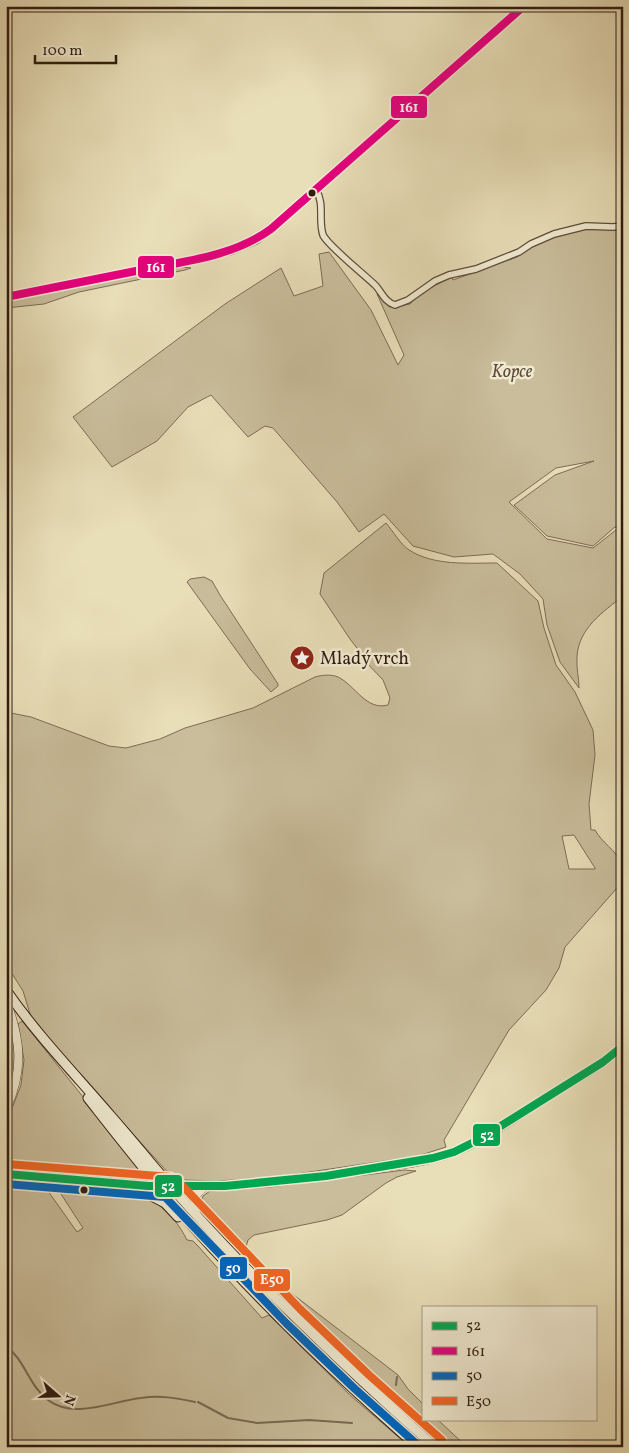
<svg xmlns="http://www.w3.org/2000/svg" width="629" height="1453" font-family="Vollkorn,serif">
<rect width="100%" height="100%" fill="#e8deb8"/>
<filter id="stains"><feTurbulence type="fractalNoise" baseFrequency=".004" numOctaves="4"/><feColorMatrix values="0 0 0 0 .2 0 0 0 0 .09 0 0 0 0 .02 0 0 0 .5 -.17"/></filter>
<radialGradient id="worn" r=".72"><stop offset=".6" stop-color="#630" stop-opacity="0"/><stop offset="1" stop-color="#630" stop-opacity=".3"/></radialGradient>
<path fill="#c9bd9b" stroke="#7c6c56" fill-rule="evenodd" d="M591,228L615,230L623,228V529L615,527L593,546L547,536L514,505L555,475L594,461L556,468L509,502L547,539L593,548L616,530L623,532V596C603,612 579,628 577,656C576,667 579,678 579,688L560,662L547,625L543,599L520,574L493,554L454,557L413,546L384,514L359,532L337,502L273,428L265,426L248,437L211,395L188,407L157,441L112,467L73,417L225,304L281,268L294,296L323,286L319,254L329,252L371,310L398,365L404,355L377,294L392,307L410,304L420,293L452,277L453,280L517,257L529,248L555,235Z
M182,267L191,268L185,270L79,292L44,304L6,308V301Z
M386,523C393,531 400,544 409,550C434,566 468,563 497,563L538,601L544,628L556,665L575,692L593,730L595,755L589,804L591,830H595C602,843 616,850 622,864C625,871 623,881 623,888H617L565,947L559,968L546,990L509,1030L444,1140L446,1147L418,1156L269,1178L216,1181L183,1180L173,1178L63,1057L31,1017L23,991L6,964V712L31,717L109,746L126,748L160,739L185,728L253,708L315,677C322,675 331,674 338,677C355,685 366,711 388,705L390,698L383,680L364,660H366L350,639L320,594L324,573ZM574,835L595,868V869H569L562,836Z
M204,577L212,581L220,595L278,684V686L271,692L250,669L187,582L190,579Z
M6,1012C17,1042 17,1071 6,1099Z
M22,1021L145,1174L142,1180L6,1169V1119L11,1111L21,1085L24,1060L18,1024Z
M404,1170L416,1171L397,1177L386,1183L342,1215L327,1220L254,1235L248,1240L246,1247L277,1280L295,1296L398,1375L408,1389L423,1404V1419H437L467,1447H442L365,1379L296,1313L251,1267L242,1253L201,1207L203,1196L210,1191L270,1187Z
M6,1178L32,1179L38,1183L43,1184L77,1232L83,1228L59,1191L52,1187L55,1185C111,1191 157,1181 187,1240L193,1241L198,1246L262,1318L269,1315L351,1396L410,1447H6Z
M175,1197L298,1325L344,1371L429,1447H425C336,1369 253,1286 174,1199Z"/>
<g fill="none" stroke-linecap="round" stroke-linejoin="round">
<path stroke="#796953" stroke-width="2" d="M6,1346C25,1360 29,1386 48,1400C74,1420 113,1401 141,1398C160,1395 177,1398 195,1402
M396,1385L397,1377
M198,1402L228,1418L257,1423L309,1420L352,1423"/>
<defs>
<path id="minor" d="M316,190C325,204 318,220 323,235C328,246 365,275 376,286C382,293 385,302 395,305L408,300L435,281L449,275L476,269L519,252L531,244L554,234L586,226L613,227L623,226"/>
<path id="tertiary" d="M6,297L197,259L230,251L256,240L271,229L311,194L524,6
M6,1001C21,1039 24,1071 6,1109
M6,1174L106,1182
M118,1183C199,1191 279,1183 360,1170C388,1166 418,1164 446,1155C477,1146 516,1117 544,1099C571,1082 600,1068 623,1046
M197,1216C192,1203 194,1192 207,1186"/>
<path id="secondary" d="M6,990C37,1035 75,1074 110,1115C140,1149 168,1185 199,1218C273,1299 353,1374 435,1447
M88,1098C121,1140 155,1184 191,1224C262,1304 338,1377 418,1447
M101,1181L148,1194L165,1203L178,1217"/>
</defs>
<use href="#minor" stroke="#5e4c3a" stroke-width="8"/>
<use href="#tertiary" stroke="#5e4c3a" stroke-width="9"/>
<use href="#secondary" stroke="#301c10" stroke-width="11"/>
<use href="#minor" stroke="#f0ead1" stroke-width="5.5"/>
<use href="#tertiary" stroke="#f0ead1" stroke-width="8"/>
<use href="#secondary" stroke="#f0ead1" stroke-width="9"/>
<defs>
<path id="bus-1" d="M6,1174L148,1186H225L326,1176L433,1158L454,1152L480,1139L603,1062L623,1046"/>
<path id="bus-2" d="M6,297C51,288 96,279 141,270C186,261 234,256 271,229L524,6"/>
<path id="bus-3" d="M6,1184L165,1197L286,1323L355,1389L420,1447"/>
<path id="bus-4" d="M7,1164L171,1177L176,1179L300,1309L369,1375L442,1440"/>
</defs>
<use href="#bus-1" stroke="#f0ead1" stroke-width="11"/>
<use href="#bus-2" stroke="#f0ead1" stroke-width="11"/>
<use href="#bus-3" stroke="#f0ead1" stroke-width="11"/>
<use href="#bus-4" stroke="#f0ead1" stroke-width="11"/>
<use href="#bus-1" stroke="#00a651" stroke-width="8"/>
<use href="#bus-2" stroke="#e5007d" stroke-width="8"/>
<use href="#bus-3" stroke="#0065bd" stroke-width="8"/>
<use href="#bus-4" stroke="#f26522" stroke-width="8"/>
</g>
<defs>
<symbol id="sight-disc" viewBox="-11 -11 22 22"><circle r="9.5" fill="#8f2418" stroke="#f0ead1"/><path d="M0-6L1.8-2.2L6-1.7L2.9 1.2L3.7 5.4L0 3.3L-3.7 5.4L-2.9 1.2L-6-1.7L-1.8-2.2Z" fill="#fff"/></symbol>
</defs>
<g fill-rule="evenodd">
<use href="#sight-disc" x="288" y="644" width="28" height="28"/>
</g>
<g fill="#301c10" stroke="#f0ead1" stroke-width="2">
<circle cx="312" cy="193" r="4.5"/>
<circle cx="84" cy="1190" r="4.5"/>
</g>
<g text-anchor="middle" stroke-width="5" stroke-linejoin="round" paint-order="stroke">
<g font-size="18" font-style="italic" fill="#5e4c3a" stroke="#f0ead1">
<text x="512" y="377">Kopce</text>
</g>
<g font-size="18" fill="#301c10" stroke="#f0ead1" text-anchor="start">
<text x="320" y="664">Mladý vrch</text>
</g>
</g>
<g stroke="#f0ead1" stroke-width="2">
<rect x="390" y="95" width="38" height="24" rx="5" fill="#e5007d"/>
<rect x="137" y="255" width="38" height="24" rx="5" fill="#e5007d"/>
<rect x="472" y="1123" width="29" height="24" rx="5" fill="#00a651"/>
<rect x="154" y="1174" width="29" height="24" rx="5" fill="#00a651"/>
<rect x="219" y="1256" width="29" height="24" rx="5" fill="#0065bd"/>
<rect x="253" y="1268" width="38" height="24" rx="5" fill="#f26522"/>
</g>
<g font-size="14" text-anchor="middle" font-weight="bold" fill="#fff">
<text x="409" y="112">161</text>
<text x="156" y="272">161</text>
<text x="487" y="1140">52</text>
<text x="168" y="1191">52</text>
<text x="233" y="1273">50</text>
<text x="272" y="1284">E50</text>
</g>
<rect width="629" height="1453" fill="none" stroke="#e8deb8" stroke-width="25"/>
<rect x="8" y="8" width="614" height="1438" fill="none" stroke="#301c10" stroke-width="2.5"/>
<rect x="12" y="12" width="604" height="1428" fill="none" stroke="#301c10"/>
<rect x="422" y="1306" width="175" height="115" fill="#f0ead1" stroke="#a39884"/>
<rect x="432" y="1322" width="25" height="8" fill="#00a651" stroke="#a39884"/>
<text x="466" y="1330" font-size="15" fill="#301c10">52</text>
<rect x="432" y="1347" width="25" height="8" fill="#e5007d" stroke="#a39884"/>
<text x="466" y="1356" font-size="15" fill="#301c10">161</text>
<rect x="432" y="1372" width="25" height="8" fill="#0065bd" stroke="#a39884"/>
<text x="466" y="1380" font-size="15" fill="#301c10">50</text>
<rect x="432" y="1397" width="25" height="8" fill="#f26522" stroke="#a39884"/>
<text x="466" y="1406" font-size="15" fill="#301c10">E50</text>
<g transform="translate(58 1396) rotate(110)" stroke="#f0ead1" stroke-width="4" paint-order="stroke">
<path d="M0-4L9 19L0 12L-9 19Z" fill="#301c10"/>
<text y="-8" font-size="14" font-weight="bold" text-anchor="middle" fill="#301c10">N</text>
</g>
<path d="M35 55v8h81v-8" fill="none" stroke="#301c10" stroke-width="2.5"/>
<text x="42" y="55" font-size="15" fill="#301c10" stroke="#f0ead1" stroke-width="4" paint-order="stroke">100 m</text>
<rect width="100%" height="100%" filter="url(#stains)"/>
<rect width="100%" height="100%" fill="url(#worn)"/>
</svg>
